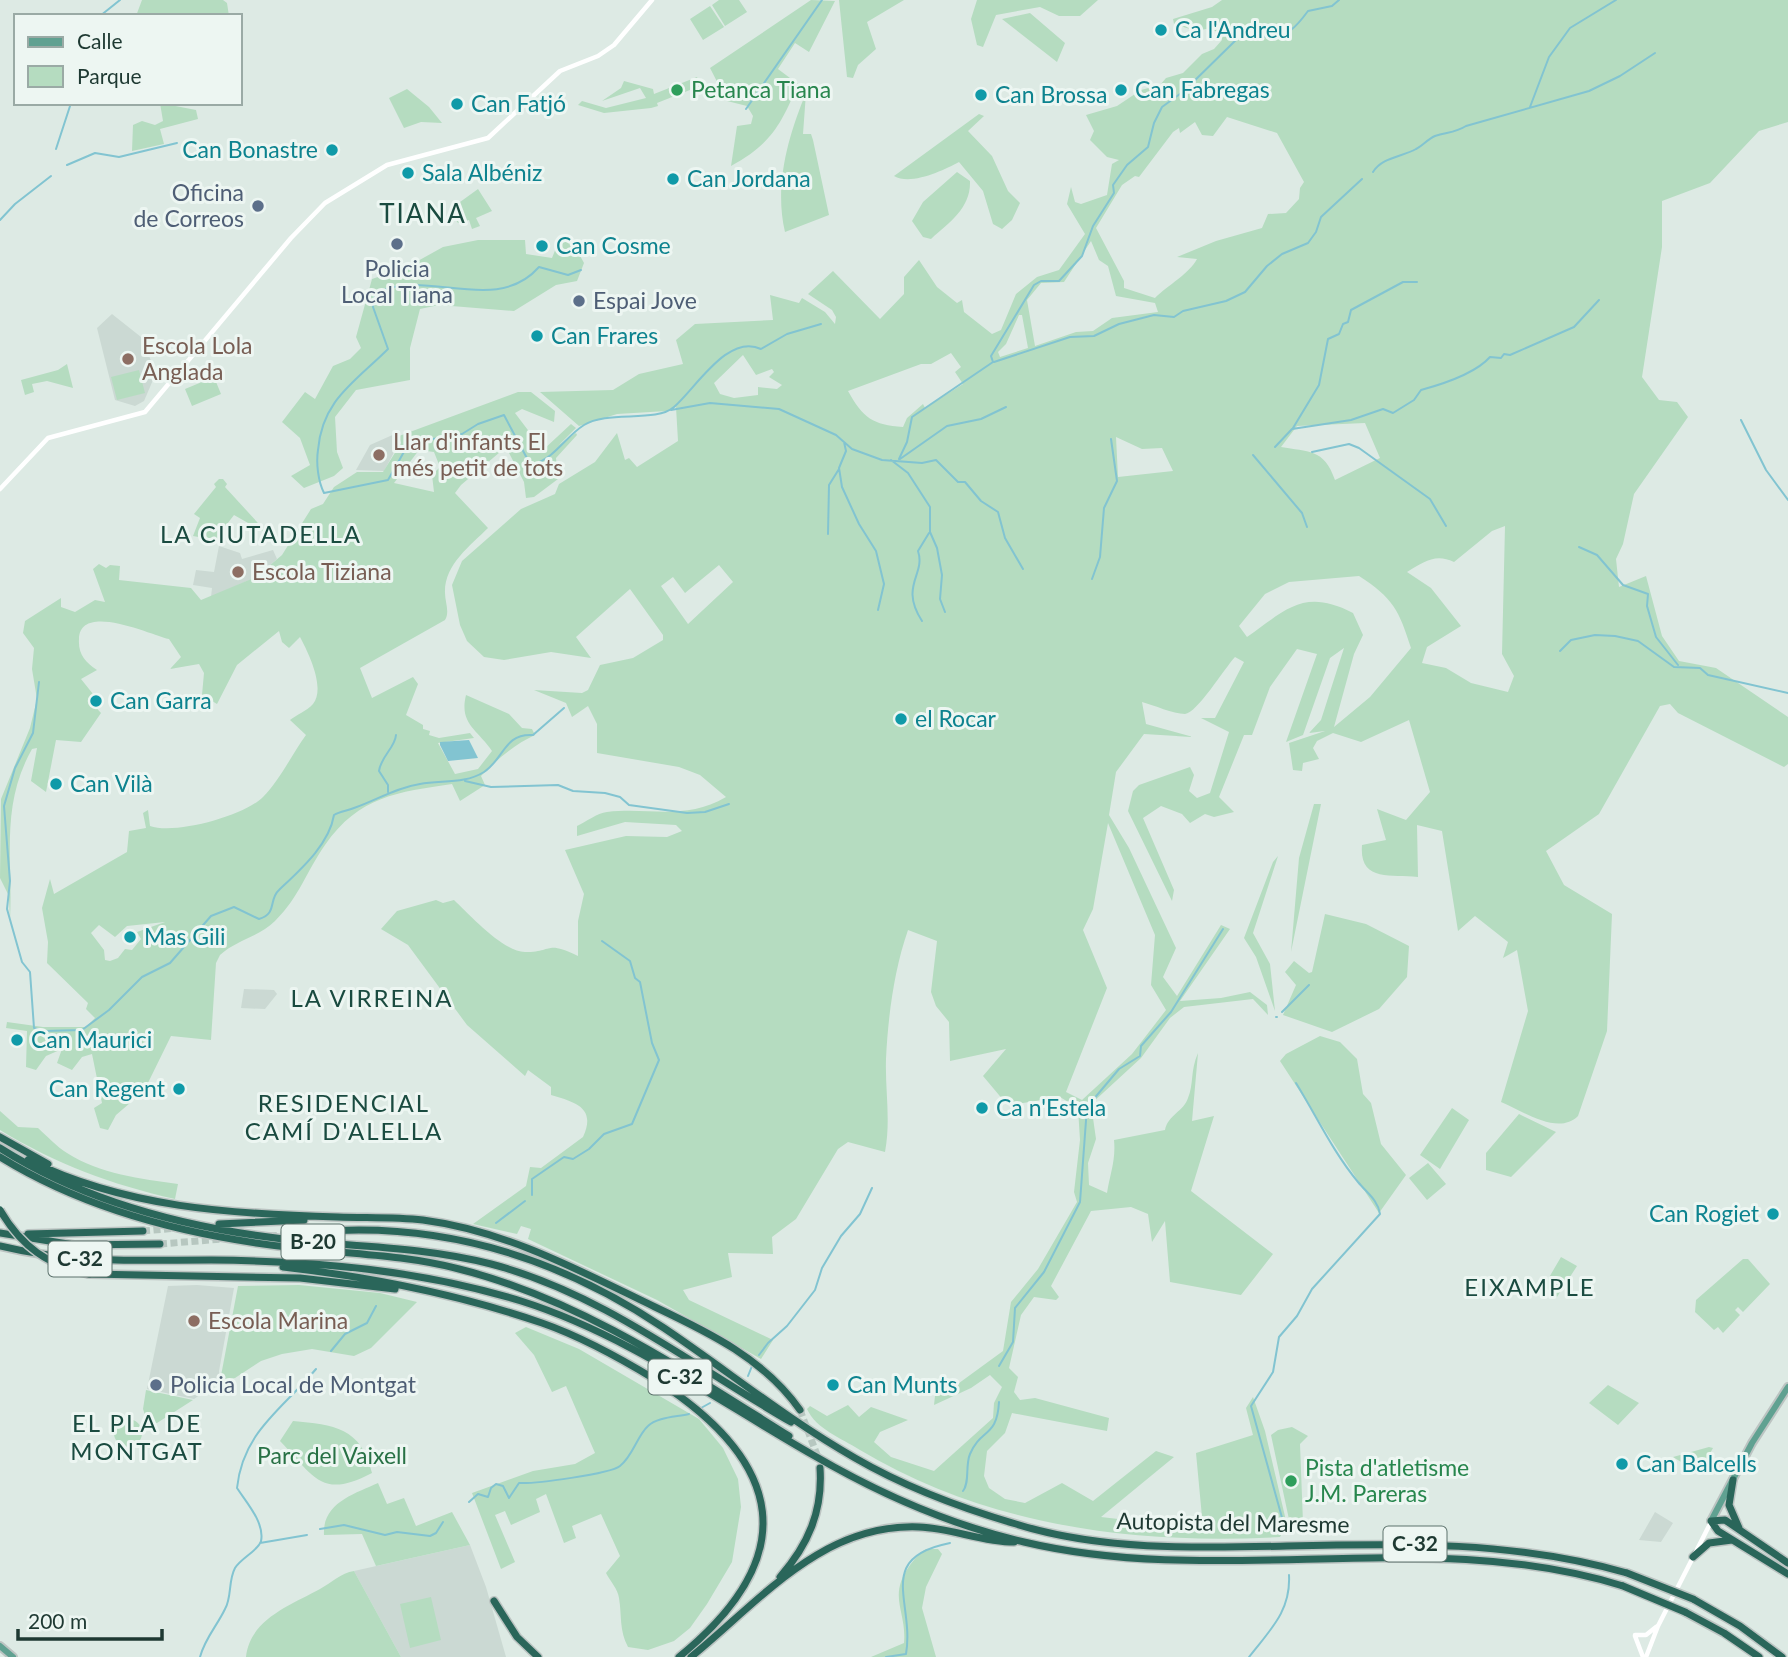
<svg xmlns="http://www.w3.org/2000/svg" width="1788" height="1657" font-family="Lato,sans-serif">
<rect width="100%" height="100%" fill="#ddeae4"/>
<path fill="#cbd9d3" d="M112,314L141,337L152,363L147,364L148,369L154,368L156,373L144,401L135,406L115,400L97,328Z
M397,433L399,443L384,471L356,470L370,445Z
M219,546L240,553L242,559L273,550L277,559L256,577L211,597L212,588L193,585L196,570L214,572Z
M244,989L274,990L277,994L265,1009L241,1008Z
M197,1285L234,1288L219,1371L220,1381L194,1399L147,1389L168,1286Z
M1655,1512L1673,1523L1661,1542L1639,1540Z
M470,1545L486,1587L506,1657H401L354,1571Z"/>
<path fill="#b5dcc0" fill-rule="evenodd" d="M142,0H223L227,3L229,16H136Z
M719,0H739L747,12L725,26L712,5Z
M811,0L835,1L809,52L795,43L778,69L798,84C781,125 771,144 731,166L737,126L751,124L753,116L747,106L727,101L710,68Z
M839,0H904L867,22L876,49L858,65L853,78L847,77Z
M977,0H1098L1080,16H1059L1040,7L996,15L983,47L977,45L971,19Z
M1222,0H1788V122L1759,131L1710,183L1662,201V247L1642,377L1659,400L1677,402L1688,417L1634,494L1623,544L1616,559L1619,587L1646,576L1662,636L1679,661L1716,668L1788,717V764L1784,767L1678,713L1670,704L1660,706L1599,814L1546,851L1564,885L1612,914L1607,1031L1578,1116C1558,1136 1523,1111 1501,1102L1528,1011L1517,950L1503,958L1508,942L1475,916L1458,931L1442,831L1417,825L1418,877C1390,874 1359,882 1362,845L1386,840L1377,809L1406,820L1430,792L1409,720L1361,742L1333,733L1317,741L1313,748L1319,759L1303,763L1302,771L1293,770L1289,743L1325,731L1309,733L1321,720L1344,648L1330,658L1303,735L1286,742L1317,654L1297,649L1270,687L1252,735H1244L1219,797L1234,812L1214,817L1205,814L1190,823L1182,814L1161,806L1143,818L1174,890L1172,901L1128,811L1133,791L1139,785L1190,767L1194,775L1189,791L1197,798L1210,793L1229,732L1201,718H1215L1244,662L1235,657C1224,669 1197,713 1185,714C1173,714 1154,705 1142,702L1146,724L1193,737L1144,734L1116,772L1109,815L1129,848L1176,948L1163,977L1177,996L1221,925L1230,929L1180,1001L1221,998L1250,992L1267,1005L1268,1015L1253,999L1184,1007L1170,1018L1141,1058L1091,1104L1096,1139L1088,1163L1089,1185L1107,1193C1110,1174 1116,1160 1114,1140L1165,1130C1168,1115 1184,1111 1188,1098C1194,1084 1190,1071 1198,1053L1192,1121L1214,1116L1191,1191L1273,1254L1241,1295L1170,1282L1165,1221L1152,1242L1148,1214L1131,1207L1091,1211L1051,1286L1059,1297L1056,1300L1034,1297L1021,1315L1009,1368L1018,1377L1014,1392L1020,1400L1035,1398L1109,1418L1107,1431L1012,1413L1005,1433L987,1451L984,1476L989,1488L1005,1499L1025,1503L1062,1483L1093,1501L1156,1451L1174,1457L1101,1517L1127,1520L1202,1517L1196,1453L1253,1435L1246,1408L1253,1397L1265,1431L1287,1525L1280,1537C1134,1545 987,1526 860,1450C841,1438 816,1429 807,1409L810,1406L827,1416L848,1405L859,1417L871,1407L908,1420L880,1432L874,1442L891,1457L934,1471L993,1418L994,1403L1002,1387L990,1375L971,1388L934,1405L935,1396L955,1386L1003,1351L1011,1302L1038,1269L1077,1202L1074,1192L1080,1140L1078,1108L1060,1097L1023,1103L1004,1101L983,1076L1006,1049L950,1061L949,1022L936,1006L931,992L937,941L908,930C894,970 888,1017 886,1059C885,1091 891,1120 885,1152L848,1142L838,1149L796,1219L772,1237L773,1254L728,1253L732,1277L683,1290L689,1300L773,1340L761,1359L657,1300L528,1239L531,1229L521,1226L517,1234L473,1224L526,1186L530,1167L541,1168L583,1137C597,1107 574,1102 551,1095V1087L528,1070L525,1076L467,1025L408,945L381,929L397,911L436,900L443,903L454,900C470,915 502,951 525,952C554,952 545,940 578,956V921L584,894L565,850L626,836L667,837L682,831L676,825L625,822L577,836V826C586,822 597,813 607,812C650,807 685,821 726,797L700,775L679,767L597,753V724L588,706L572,717L566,703L534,690L582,693L588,690L600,665L633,658L663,640V635L630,589L576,637L591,658L551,652L504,660L484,657L467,641L460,625L452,585L462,561L521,509L555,494L559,484L595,462L617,433L625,460L629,458L637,467L678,441L676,407L667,411L617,414L579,426L540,392L613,390L639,374L683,364L676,340L695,324L773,320L770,295L799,303L802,298L825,312L835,324L836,317L832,310L808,294L833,271L880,319L904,294V277L919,260L937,287L957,303L962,300L964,312L992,334L1001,330L1016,294L1037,277L1059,270L1085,234L1067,204L1071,187L1075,202L1081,204L1107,195L1112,164L1119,160L1107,157L1090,140L1094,131L1086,115L1117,106L1141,90L1160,85L1166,78L1183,73L1202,54L1214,49L1222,40L1220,32L1206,29L1196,31L1174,24L1173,19L1212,7ZM1227,117L1277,133L1304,182L1300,188L1299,199L1286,213L1268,214L1262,228L1216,241L1177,257L1197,259C1189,274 1168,285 1155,298L1124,288V281L1096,228L1122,185L1135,176L1139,177L1173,132L1179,128L1180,133L1195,122L1202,135L1213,136ZM1091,241L1099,260L1108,266L1116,296L1155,303L1158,312L1112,318L1093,331L1076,332L1035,346L1027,300L1041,283L1064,282ZM1019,315H1022L1028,348L1000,357L998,352L1006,344ZM951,353L961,367L955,372L963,384L925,408L923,404L907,418L903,427C873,425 863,418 848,391L921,364H931ZM743,355L756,375L772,369L774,372L769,377L782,385L777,389L758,387V395L734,398L720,394L714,383ZM1365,423L1380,458L1335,480C1324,448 1308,452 1281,447L1297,426ZM1116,437L1142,449L1162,448L1173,471L1118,477ZM1505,526L1502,654L1514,676L1508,692L1471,683L1446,668L1422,663L1427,647L1461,626L1431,588L1407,572C1424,562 1435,553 1454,562L1492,531ZM719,565L733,582L688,624L661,586L673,577L685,593ZM1359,576C1393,598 1399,610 1411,648L1370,697L1334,727L1354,654L1363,635L1353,613C1304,588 1287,609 1247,637L1239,626L1265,594L1289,582ZM1108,823L1155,935L1151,985L1166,1010L1132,1054L1082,1100L1066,1092L1107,988L1083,930L1093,909Z
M710,6L724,27L703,40L690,19Z
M1030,13L1065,43L1057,62L1002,19Z
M697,77L700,86L657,103L658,106L651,108L604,113L578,105L582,101L606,108L646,98L640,88L602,101L621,88L624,81L653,89L654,94Z
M407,89L429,107L442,123L421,122L404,128L389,98Z
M806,93L803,134H811L813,140L829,215L785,232C774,186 788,136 806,93Z
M160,103L196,110L198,119L160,129L164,144L132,151L133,125L142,121L155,125L163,121Z
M979,114L984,116L968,131L992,156L1008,191L1020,203L1012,220L1002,229L993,224L983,191L959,162C944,170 911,186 894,176Z
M957,172L970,181C971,208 950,222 931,239L923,237L912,221L923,202Z
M478,189L492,211L476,218L480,226L472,229L469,220L458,223L449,210Z
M478,240H525L526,254L552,258L558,243L572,241L584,263L577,281L556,285L514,311L439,305L420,309L410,348V380L356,390L335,417L337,452L343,468L334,476L304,488L291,476L310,465L300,438L282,422L305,392L315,399L333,366L350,359L361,348L356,337L372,279L407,267L443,247Z
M67,364L73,388L47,381L32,384L34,392L25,395L21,380L58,370Z
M139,370L145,393L117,400L111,377Z
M214,377L221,394L192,406L185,389Z
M518,392H531L555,411L554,422L522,409L515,413L543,450L571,424L576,428L559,445L576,433L577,435L556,458L557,468L562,476L534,497L526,498L524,482L506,447L461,485L455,493L488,528C470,546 444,565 445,593C445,602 450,612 445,620L360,668L372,698L413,677L418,684L406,715L423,725V729L430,731L429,735L439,738L470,733L474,738L438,743L455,774L478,769L492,751C477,729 459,724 466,695L509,714L522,728L532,729L535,735C515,744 496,760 481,776L485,785L460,801L452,784C398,792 359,796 325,845C306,872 300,896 275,921C259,937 236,940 220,955L216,963L211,1040L171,1036L144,1091L116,1115L108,1130L100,1128L94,1108L102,1103L92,1054L82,1057L72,1070L57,1063L62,1049L46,1056L36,1070L26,1067L27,1031L6,1028L7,1022L43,1027H86L95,1018L86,1009L88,1003L47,963L48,942L42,908L50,879L54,894L127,852L129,831L146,828L143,813L148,810L150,826C175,835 244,816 263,797C280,780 292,754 306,735L290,720C296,715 307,711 313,704C326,688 308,652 300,637L289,648L282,642L279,631L237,665L217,704L202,695L204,673L199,664L170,669L181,657L169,639C149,634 80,602 79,639C78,654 85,662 97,670L81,679L93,694L88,699L101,713L81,742L56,740L46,792L31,781L37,748L32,749C0,806 13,858 10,920L9,896L0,878L1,799L30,728L37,699L32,669L34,648L23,633L25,621L61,598V607L75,612L95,600L105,602L93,569L99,564L106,568L110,565L120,566L119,580L191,588L201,600L256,577L282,555L311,509L323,504L334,487L357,472H383L401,443L399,436ZM419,450L434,452L440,467L432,475L434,492L394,483ZM165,922L137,932L141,939L132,950L125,949L118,958L110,961L105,960L104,950L91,933L99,925L115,937L127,926Z
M219,479H223L227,484L225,487L269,535L234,515L221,532L224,535L221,541L193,536L200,518L194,514L216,487L214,484Z
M1314,804H1321L1291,952L1299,858Z
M1278,856L1253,933L1270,964L1275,1011L1256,957L1244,938L1273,862Z
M1325,914L1366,924L1409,946L1407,977L1379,1009L1332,1032L1283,1015L1296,985L1285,972L1294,961L1309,973L1312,972Z
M1320,1036L1340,1042L1357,1059L1363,1094L1371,1103L1381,1144L1406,1175L1379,1213L1280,1061L1286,1054Z
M1452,1108L1469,1120L1440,1169L1420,1155Z
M0,1111L18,1127L38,1128C47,1136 57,1147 67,1153C100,1174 141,1179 178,1184L175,1199C110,1184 58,1165 0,1130Z
M1519,1114L1556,1132L1511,1177L1486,1170V1153Z
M1428,1163L1446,1184L1427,1200L1409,1178Z
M1561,1257L1577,1266L1557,1297L1544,1286Z
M1743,1259H1748L1770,1284L1743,1312L1738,1307L1735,1310L1740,1315L1723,1333L1718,1327L1714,1330L1695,1312L1696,1300Z
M299,1285L380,1293L417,1302L371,1348L354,1356L312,1349L282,1354L261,1361L235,1378L220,1381L238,1286Z
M526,1327L579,1349L699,1419L723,1448L738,1479L741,1507L732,1562L707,1604L690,1628L674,1641L648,1650L628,1647C619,1630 622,1616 619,1598C618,1589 610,1581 606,1573L620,1556L601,1514L572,1526L576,1538L564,1543L546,1494L536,1499L540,1512L511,1525L505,1511L495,1515L515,1562L501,1569L472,1493L533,1471L575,1464L595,1453L566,1386L552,1392L534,1355L515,1333Z
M1608,1385L1639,1403L1618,1425L1589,1403Z
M146,1390L193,1400L157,1423L147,1421L143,1409Z
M114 1433a14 14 0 1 1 28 0a14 14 0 1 1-28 0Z
M293,1421C334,1425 361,1427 372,1473C321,1500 314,1476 280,1441Z
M1292,1427L1308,1436L1300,1444L1303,1523L1290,1524L1271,1435L1278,1430Z
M1709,1447L1713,1448L1699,1473L1673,1457Z
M378,1483L387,1504L404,1498L416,1526L452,1512L470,1545L376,1566L362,1534L324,1535C322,1503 354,1494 378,1483Z
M926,1549H938L942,1554L926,1587L922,1608L936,1657H871L904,1643C907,1611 887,1597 910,1565C915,1559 919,1553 926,1549Z
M354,1571L401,1657H246C250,1619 291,1605 320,1589C331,1583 341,1573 354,1571Z
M431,1597L441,1640L410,1648L400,1604Z"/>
<path fill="#82c4d1" d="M469,740L478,758L448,761L440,745V742Z"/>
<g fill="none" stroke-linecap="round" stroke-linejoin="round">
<path stroke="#82c4d1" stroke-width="2" d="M100,16L120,0
M1530,107L1549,57L1570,28L1616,0
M746,109L822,0
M56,149L71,103
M67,165L95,153L119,157L177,143
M1373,172C1382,157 1402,157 1416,149C1422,146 1428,139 1435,136C1446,132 1455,133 1466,126L1589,91L1620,76L1655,53
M0,220L15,204L51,176
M581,270L568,275L539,267C495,317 424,266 375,294L373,307L388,349C355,382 322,400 318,450C316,463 318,481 324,493L388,480L405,450L433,439L462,434L478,424L504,415L529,462L534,464C556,457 565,437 584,425C607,410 656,423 674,407C696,388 728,333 761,349L787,334L821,324
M994,362L1070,337L1094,336L1119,324L1154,315L1174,317L1183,311L1226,301L1245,292L1267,266L1282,254L1308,243L1316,232L1321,217L1362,179
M671,410L710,403L779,409L836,435L852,449L882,460L922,463L936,460L958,482H965L981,501L998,512L1005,538L1023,569
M1741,420L1766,470L1788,500
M1293,428L1319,385L1328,339L1339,334L1343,324L1348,322L1351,310L1403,282H1417
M844,442L846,451L839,468L842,487L859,524L876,551L884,584L878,610
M1275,447L1292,429L1351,420L1383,409L1393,413L1414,400L1421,390C1443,384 1475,374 1490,357L1501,358L1504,354L1510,355L1574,327L1599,300
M1312,452L1349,444L1359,448L1430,499L1446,526
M1253,455L1302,513L1307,527
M899,459L907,442L912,417L993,362L991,356L1034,285L1041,281H1059L1082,256L1093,226L1114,193L1113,185L1127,165L1148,147L1154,123L1162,107L1184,91L1239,37C1249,33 1256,37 1267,37C1287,38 1297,26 1308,11L1332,6L1339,0
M900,459L947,426L981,419L1006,407
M891,460L908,473L930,507V532L937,548L942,575L940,599L945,612
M828,534L829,485L839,469
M1579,547L1597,555L1623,585L1648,594L1647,606L1656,637L1678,665
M1092,579L1100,557L1104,508L1117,481L1111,439
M922,621C899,585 926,575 918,551L929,533
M1560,651L1571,640L1595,635L1615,636L1638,641L1674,667L1700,668L1708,675L1788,693
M39,682L33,733L15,768L4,806L10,881L7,909L22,962L30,972L34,1028L44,1031L82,1030L109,1010L142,977L170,963L211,916L234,907L259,919C278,913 268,900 279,890C300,870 329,845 334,815C340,811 347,811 354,808C377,800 395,788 420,784C442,780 465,784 484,772C504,759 504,733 533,735L564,708
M465,781L491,787L558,785L573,791L605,793L620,797L629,805L687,813L705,812L729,804
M388,792V785L379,771C381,756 395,748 396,735
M1282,1012L1309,985
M1276,1017H1277
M532,1195V1179L564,1157L573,1159L589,1149L604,1134L632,1124L659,1060L652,1043L640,982L635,978L630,961L602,941
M496,1223L525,1201
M331,1351L345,1334L367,1323L376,1306
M759,1355L768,1343L787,1326L815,1290L822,1268L841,1236L860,1214L872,1188
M999,1366L1013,1342L1015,1308L1044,1272L1080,1202L1087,1107L1119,1069L1140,1056L1141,1046L1171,1012L1223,929
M748,1376L752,1366
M701,1408L710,1403
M963,1491C970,1482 965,1466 970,1454C981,1428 997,1438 999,1402
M469,1502L478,1494L488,1497L491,1488L496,1484L503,1486L509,1498L519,1483C534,1484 610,1474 620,1466C633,1456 637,1436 648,1426C657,1417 677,1417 689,1414
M320,1529L344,1525L385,1535L397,1532L430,1536L436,1533L443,1522
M1286,1532L1251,1406L1273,1372L1279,1337L1297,1316L1312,1289L1380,1214C1378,1200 1367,1193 1358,1182C1333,1152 1317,1117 1296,1083
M260,1543L307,1535
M200,1657C205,1638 217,1626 225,1609C232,1597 228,1581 235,1568C241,1558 259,1550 261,1541C265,1523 246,1502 237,1488C243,1431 283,1409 316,1369
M886,1657L906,1654C915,1602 874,1558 950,1543
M1249,1657C1270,1630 1291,1611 1289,1575"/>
<path stroke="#b7c7c0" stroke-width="7" stroke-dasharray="7 3.5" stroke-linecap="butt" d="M143,1231L177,1228
M270,1236L314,1232
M160,1244L223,1239
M800,1410L819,1460"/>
<defs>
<path id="major" d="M1711,1521L1752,1443L1788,1387
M0,1646L13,1657"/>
<path id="highway" d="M0,1137L48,1164
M0,1148C93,1207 203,1232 312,1242C373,1247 432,1249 491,1264C602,1293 693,1366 791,1422
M0,1157C89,1212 193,1237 296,1248C351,1254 406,1255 459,1269C579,1299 685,1371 789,1436
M28,1160C126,1208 231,1214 338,1217C367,1218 395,1217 423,1220C507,1231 580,1271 655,1307C710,1333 764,1359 800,1410
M219,1224L304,1220
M314,1232C441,1221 559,1258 664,1328C728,1371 788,1420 855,1458C905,1487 961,1508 1016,1524C1102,1551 1199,1548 1287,1546C1402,1543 1516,1541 1627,1573
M0,1233L74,1245L160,1244
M28,1234L143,1231
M0,1246C74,1264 136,1260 211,1260C317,1261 420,1270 521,1301C626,1334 718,1401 813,1455C878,1493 951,1525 1024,1542C1222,1589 1428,1525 1623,1586
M283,1267C371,1277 458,1294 542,1323C582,1337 620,1358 656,1380C785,1463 803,1556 679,1657
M89,1274L300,1278L395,1289
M1733,1480L1729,1505L1739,1528
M1693,1557L1709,1543L1732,1540
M1788,1563L1725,1520L1711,1521L1718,1531L1788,1574
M780,1577C808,1545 823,1511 820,1468
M1693,1599L1740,1626L1782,1657
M494,1601L517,1637L538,1657
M1685,1612L1724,1633L1759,1657
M691,1657C760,1601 822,1523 919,1527C951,1528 982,1542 1014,1542"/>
</defs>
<use href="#major" stroke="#bcc4c2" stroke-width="10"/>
<use href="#highway" stroke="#bcc4c2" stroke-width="10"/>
<path stroke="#fff" stroke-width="4.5" d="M0,489L48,438L145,412L291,238L325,203L387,165L488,138L560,71L598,56L614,45L652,0
M1635,1635H1646L1656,1627
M1635,1636L1643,1657
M1646,1657L1658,1626L1711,1522"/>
<use href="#major" stroke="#60a191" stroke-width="6"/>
<use href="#highway" stroke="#2a665a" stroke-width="7"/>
<defs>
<path id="highway-bridge" d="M0,1210C21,1246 48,1266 89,1274
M1627,1573L1693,1599
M1623,1586L1685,1612"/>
</defs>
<use href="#highway-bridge" stroke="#bcc4c2" stroke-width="10" stroke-linecap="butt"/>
<use href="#highway-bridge" stroke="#2a665a" stroke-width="7"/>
</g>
<g fill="#0f9aa8" stroke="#edf6f2" stroke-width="2.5">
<circle cx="1161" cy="30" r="7"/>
<circle cx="1121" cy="90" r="7"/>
<circle cx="981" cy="95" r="7"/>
<circle cx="457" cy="104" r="7"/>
<circle cx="332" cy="150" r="7"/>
<circle cx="408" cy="173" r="7"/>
<circle cx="673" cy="179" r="7"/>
<circle cx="542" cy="246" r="7"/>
<circle cx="537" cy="336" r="7"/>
<circle cx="96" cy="701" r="7"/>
<circle cx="901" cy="719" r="7"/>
<circle cx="56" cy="784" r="7"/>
<circle cx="130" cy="937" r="7"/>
<circle cx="17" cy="1040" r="7"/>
<circle cx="179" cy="1089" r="7"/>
<circle cx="982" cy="1108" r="7"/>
<circle cx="1773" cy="1214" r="7"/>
<circle cx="833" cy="1385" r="7"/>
<circle cx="1622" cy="1464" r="7"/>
</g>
<g fill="#2e9e5b" stroke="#edf6f2" stroke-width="2.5">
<circle cx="677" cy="90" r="7"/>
<circle cx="1291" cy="1481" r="7"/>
</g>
<g fill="#5c6f8a" stroke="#edf6f2" stroke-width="2.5">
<circle cx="258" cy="206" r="7"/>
<circle cx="397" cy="244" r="7"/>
<circle cx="579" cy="301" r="7"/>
<circle cx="156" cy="1385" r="7"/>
</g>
<g fill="#8d6e63" stroke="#edf6f2" stroke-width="2.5">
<circle cx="128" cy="359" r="7"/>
<circle cx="379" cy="455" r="7"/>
<circle cx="238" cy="572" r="7"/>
<circle cx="194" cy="1321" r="7"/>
</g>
<g text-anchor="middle" stroke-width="6" stroke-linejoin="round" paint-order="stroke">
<g fill="#edf6f2" stroke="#5c726c" stroke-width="2">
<rect x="281.5" y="1224.5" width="63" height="35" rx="5"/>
<rect x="48.5" y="1241.5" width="63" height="35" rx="5"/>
<rect x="648.5" y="1359.5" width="63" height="35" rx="5"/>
<rect x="1383.5" y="1526.5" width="63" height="35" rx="5"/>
</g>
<g font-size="21" font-weight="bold" fill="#1e3932">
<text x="313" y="1249">B-20</text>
<text x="80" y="1266">C-32</text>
<text x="680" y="1384">C-32</text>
<text x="1415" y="1551">C-32</text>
</g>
<g font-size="23" fill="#0d838f" stroke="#edf6f2" text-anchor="start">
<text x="1175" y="38">Ca l'Andreu</text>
<text x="1135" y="98">Can Fabregas</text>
<text x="995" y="103">Can Brossa</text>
<text x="471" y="112">Can Fatjó</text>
<text x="318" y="158" text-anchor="end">Can Bonastre</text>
<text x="422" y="181">Sala Albéniz</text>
<text x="687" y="187">Can Jordana</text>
<text x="556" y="254">Can Cosme</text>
<text x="551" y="344">Can Frares</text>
<text x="110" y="709">Can Garra</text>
<text x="915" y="727">el Rocar</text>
<text x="70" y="792">Can Vilà</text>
<text x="144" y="945">Mas Gili</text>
<text x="31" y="1048">Can Maurici</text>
<text x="165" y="1097" text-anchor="end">Can Regent</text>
<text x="996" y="1116">Ca n'Estela</text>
<text x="1759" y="1222" text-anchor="end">Can Rogiet</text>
<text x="847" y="1393">Can Munts</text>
<text x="1636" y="1472">Can Balcells</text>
</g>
<g font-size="23" fill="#27864d" stroke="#edf6f2" text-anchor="start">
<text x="691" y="98">Petanca Tiana</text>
<text x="1305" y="1476">Pista d'atletisme<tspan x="1305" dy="26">J.M. Pareras</tspan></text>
</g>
<g font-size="23" fill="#4e5e75" stroke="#edf6f2" text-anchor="start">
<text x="244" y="201" text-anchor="end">Oficina<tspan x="244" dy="26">de Correos</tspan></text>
<text x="397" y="277" text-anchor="middle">Policia<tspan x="397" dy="26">Local Tiana</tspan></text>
<text x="593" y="309">Espai Jove</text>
<text x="170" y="1393">Policia Local de Montgat</text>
</g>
<g font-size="23" fill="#785e54" stroke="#edf6f2" text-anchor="start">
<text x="142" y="354">Escola Lola<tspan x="142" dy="26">Anglada</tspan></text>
<text x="393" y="450">Llar d'infants El<tspan x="393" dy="26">més petit de tots</tspan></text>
<text x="252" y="580">Escola Tiziana</text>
<text x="208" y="1329">Escola Marina</text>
</g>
<g font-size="23" fill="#287145" stroke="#edf6f2">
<text x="332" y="1464">Parc del Vaixell</text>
</g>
<g font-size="23" fill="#1e3932" stroke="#edf6f2">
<text transform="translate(1233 1523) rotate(1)" y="8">Autopista del Maresme</text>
</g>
<g font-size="24" letter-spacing="2" fill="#1a4b40" stroke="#edf6f2">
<text x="261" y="543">LA CIUTADELLA</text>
<text x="372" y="1007">LA VIRREINA</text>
<text x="344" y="1112">RESIDENCIAL<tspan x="344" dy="28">CAMÍ D'ALELLA</tspan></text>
<text x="1530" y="1296">EIXAMPLE</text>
<text x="137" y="1432">EL PLA DE<tspan x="137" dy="28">MONTGAT</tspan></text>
</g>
<g font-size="26" letter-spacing="2" fill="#1a4b40" stroke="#edf6f2">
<text x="423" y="223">TIANA</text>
</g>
</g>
<rect x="14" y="14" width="228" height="91" fill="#edf6f2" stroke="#9aaaa5" stroke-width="2"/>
<rect x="28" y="37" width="35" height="10" fill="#60a191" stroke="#9aaaa5" stroke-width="2"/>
<text x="77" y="49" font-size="21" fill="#1e3932">Calle</text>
<rect x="28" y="66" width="35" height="21" fill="#b5dcc0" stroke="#9aaaa5" stroke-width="2"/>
<text x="77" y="84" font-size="21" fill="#1e3932">Parque</text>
<path d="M18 1629v10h144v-10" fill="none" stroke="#1e3932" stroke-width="3.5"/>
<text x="28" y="1629" font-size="21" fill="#1e3932" stroke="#edf6f2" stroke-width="5" paint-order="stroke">200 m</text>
</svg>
